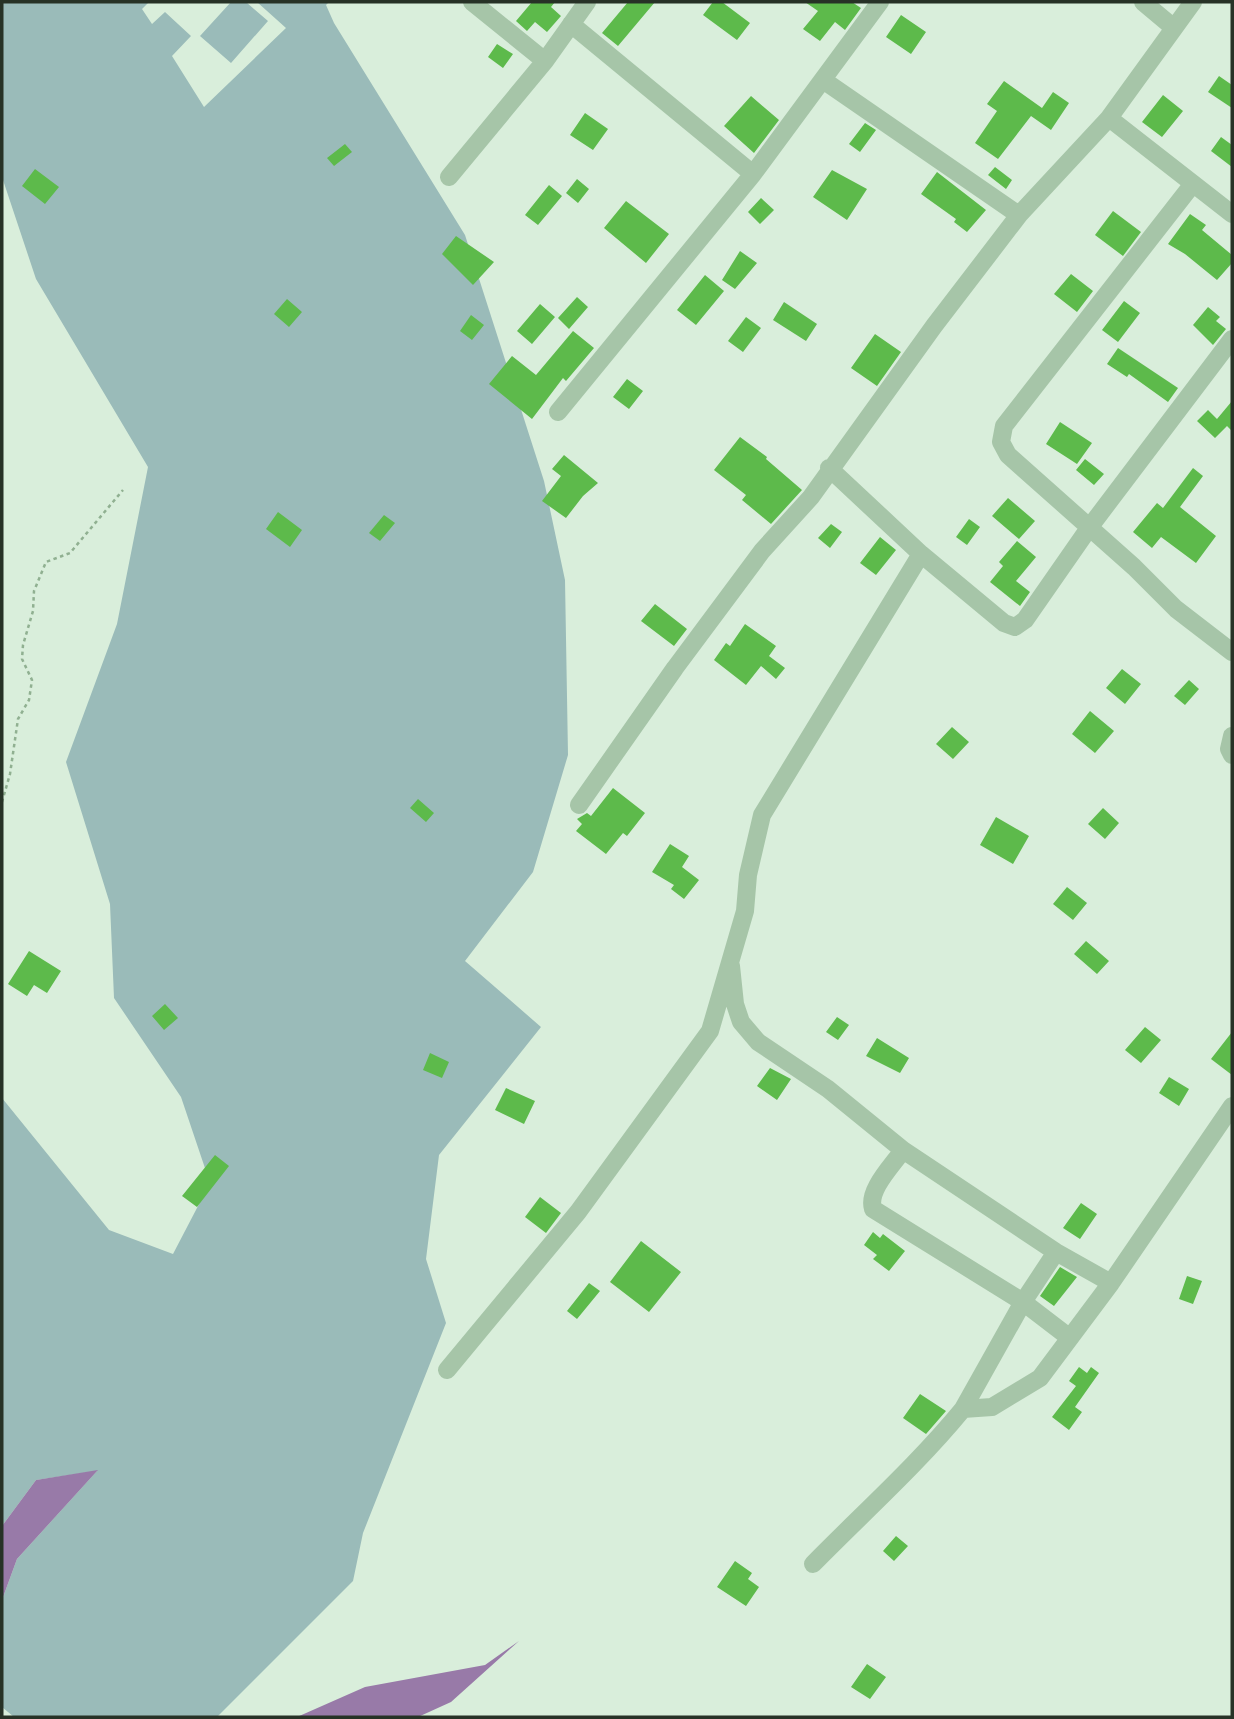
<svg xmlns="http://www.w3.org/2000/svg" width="1234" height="1719" font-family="'Open Sans',sans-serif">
<rect width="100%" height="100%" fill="#d9eedb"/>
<path fill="#9abbb9" d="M2,2H149L142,9L152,24L165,12L191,36L172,56L204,107L286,28L257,2H329L326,5L334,23L465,235L544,481L565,580L568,755L533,872L465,961L541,1027L439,1155L426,1259L446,1323L363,1533L353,1581L217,1717H14L2,1707V1600L17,1559L97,1471L36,1480L2,1526V1098L109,1230L173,1254L210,1183L181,1097L114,998L110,904L66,762L117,624L148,467L36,279L2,177Z
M231,2H246L268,21L231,63L200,36Z"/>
<path fill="#987aa8" d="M98,1470L17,1559L2,1600V1526L36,1480Z
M519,1641L451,1702L418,1717H297L365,1687L485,1665Z"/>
<path fill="#5dba4b" d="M532,2H555L551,7L561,16L547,32L535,22L527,31L516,21Z
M628,2H655L618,46L602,33Z
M713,2H722L750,23L737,40L703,15Z
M805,2H852L861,8L845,30L835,22L820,41L803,29L818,11Z
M901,15L926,32L911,54L886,37Z
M497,44L513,54L503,68L488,57Z
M1219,76L1232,85V108L1208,92Z
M1004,81L1042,108L1053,92L1069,103L1051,130L1031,116L998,159L975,143L997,111L987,104Z
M1163,95L1183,111L1162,137L1142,122Z
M751,96L779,120L754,153L724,126Z
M585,113L608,129L593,150L570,135Z
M865,123L876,130L860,152L849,144Z
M1221,137L1232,145V167L1211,151Z
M345,144L352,152L334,166L327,158Z
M995,167L1012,180L1006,189L988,175Z
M35,169L59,187L45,204L22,186Z
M832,170L867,189L847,220L813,197Z
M937,172L986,210L967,232L954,222L956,219L921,194Z
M577,179L589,189L578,203L566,193Z
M549,185L562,196L538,225L525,215Z
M761,198L774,210L760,224L748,212Z
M626,201L669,234L646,263L604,228Z
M1113,211L1141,232L1123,256L1095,235Z
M1190,214L1206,225L1202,230L1232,255V263L1217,280L1185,254L1168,244Z
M456,236L494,262L473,285L442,254Z
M740,251L757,263L735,289L722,280Z
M1071,274L1093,291L1077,312L1054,294Z
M705,275L724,291L696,325L677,310Z
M577,297L588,307L569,329L558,318Z
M287,299L302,312L289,327L274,314Z
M1124,301L1140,313L1118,342L1102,330Z
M784,302L817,324L806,341L773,320Z
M540,304L555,317L532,344L517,331Z
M1208,307L1220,317L1216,321L1226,329L1213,345L1193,325Z
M471,315L484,325L472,340L460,331Z
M746,317L761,328L743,352L728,341Z
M573,331L594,348L566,381L563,378L532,419L489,384L512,356L536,375Z
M875,334L901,352L877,386L851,368Z
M1118,348L1178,388L1168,402L1129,374L1127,377L1107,364Z
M627,379L643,391L629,409L613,397Z
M1232,401V431L1227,426L1215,438L1197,421L1208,410L1217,419Z
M1060,422L1092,443L1077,464L1046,444Z
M740,437L767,457L766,459L802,490L771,524L742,500L746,495L714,470Z
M564,455L598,483L583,496L566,518L542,501L561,476L552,469Z
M1085,459L1104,474L1094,485L1076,470Z
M1193,468L1203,476L1180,507L1216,536L1196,563L1161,537L1152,548L1133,532L1157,503L1163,508Z
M1008,498L1035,521L1019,539L992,516Z
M278,512L302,530L290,547L266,529Z
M384,515L395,523L380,541L369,533Z
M969,519L980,527L967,545L956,537Z
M831,524L842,532L830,548L818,538Z
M880,537L896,550L876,575L860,563Z
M1017,541L1036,557L1016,581L1030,592L1020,606L990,582L1003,566L999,562Z
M655,604L687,629L674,646L641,621Z
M745,624L776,646L769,656L785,668L776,679L761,666L746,685L714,660L726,643L730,646Z
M1122,669L1141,684L1125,704L1106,688Z
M1189,680L1199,689L1185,705L1174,696Z
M1090,711L1114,731L1095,753L1072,734Z
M952,727L969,742L953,759L936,744Z
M613,788L645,813L627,836L623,833L606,854L576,831L582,824L577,819L587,813L591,816Z
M418,799L434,813L426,822L410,808Z
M1103,808L1119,823L1105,839L1088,824Z
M996,817L1029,836L1013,864L980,845Z
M670,844L689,856L682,867L699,880L684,899L671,889L674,885L652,872Z
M1067,887L1087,903L1073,920L1053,904Z
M1086,941L1109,961L1097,974L1074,954Z
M29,951L61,971L47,993L34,985L27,996L8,984Z
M165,1004L178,1018L164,1030L152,1016Z
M837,1017L849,1025L838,1040L826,1032Z
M1145,1027L1161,1040L1141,1063L1125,1050Z
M1232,1032V1075L1211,1059Z
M877,1038L909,1058L900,1073L866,1056Z
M430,1053L449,1062L442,1078L423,1070Z
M770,1068L791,1079L777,1100L757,1086Z
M1169,1077L1189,1089L1179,1106L1159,1093Z
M506,1088L535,1101L524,1124L495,1110Z
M215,1155L229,1166L197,1207L182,1196Z
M540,1197L561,1213L546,1233L525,1217Z
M1081,1203L1097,1214L1080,1239L1063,1228Z
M873,1232L880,1238L883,1234L905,1251L889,1271L873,1259L877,1255L864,1245Z
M641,1241L681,1272L649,1312L610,1282Z
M1060,1267L1077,1277L1054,1306L1040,1296Z
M1187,1276L1202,1281L1193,1304L1179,1299Z
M589,1283L600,1291L577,1319L567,1311Z
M1079,1367L1087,1373L1091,1367L1099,1373L1075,1407L1082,1412L1069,1430L1052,1417L1076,1386L1069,1381Z
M920,1394L946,1411L926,1434L903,1418Z
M896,1536L908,1546L894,1561L883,1551Z
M735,1561L752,1573L748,1579L759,1587L746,1606L717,1587Z
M867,1664L886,1677L870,1699L851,1687Z"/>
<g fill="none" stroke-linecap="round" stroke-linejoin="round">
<path stroke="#90b091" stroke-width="2.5" stroke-dasharray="3.5 3.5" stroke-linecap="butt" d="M2,802L10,774L18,719L29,700L32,680L22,659L23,645L33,611L34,591L46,562L70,553L123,490"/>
<path stroke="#a6c5a8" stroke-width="18" d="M472,2L545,61
M1143,2L1174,28
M571,24L753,174
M823,80L1019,215
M1109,118L1232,214
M449,177L545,61L587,2
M1192,185L1004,426L1001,442L1008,455L1134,567L1176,609L1232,652
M558,412L753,174L880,2
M921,554L1004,623L1015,627L1025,620L1089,528L1232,339
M1232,736L1229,749L1232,755
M579,805L675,668L762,551L811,497L934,326L1019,215L1109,118L1193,2
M731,966L735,1004L741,1022L758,1042L828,1089L903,1150L1056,1252L1111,1283
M903,1150C893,1165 867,1190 873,1209L1023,1302L1070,1338
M447,1370L578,1212L710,1031L745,911L748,875L762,815L921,554L829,468
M963,1409L1023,1302L1056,1252
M813,1564C863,1513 917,1465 963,1409L992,1407L1040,1378L1111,1283L1232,1106"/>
</g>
<rect width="1234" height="1719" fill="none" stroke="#273226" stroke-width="7"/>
</svg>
